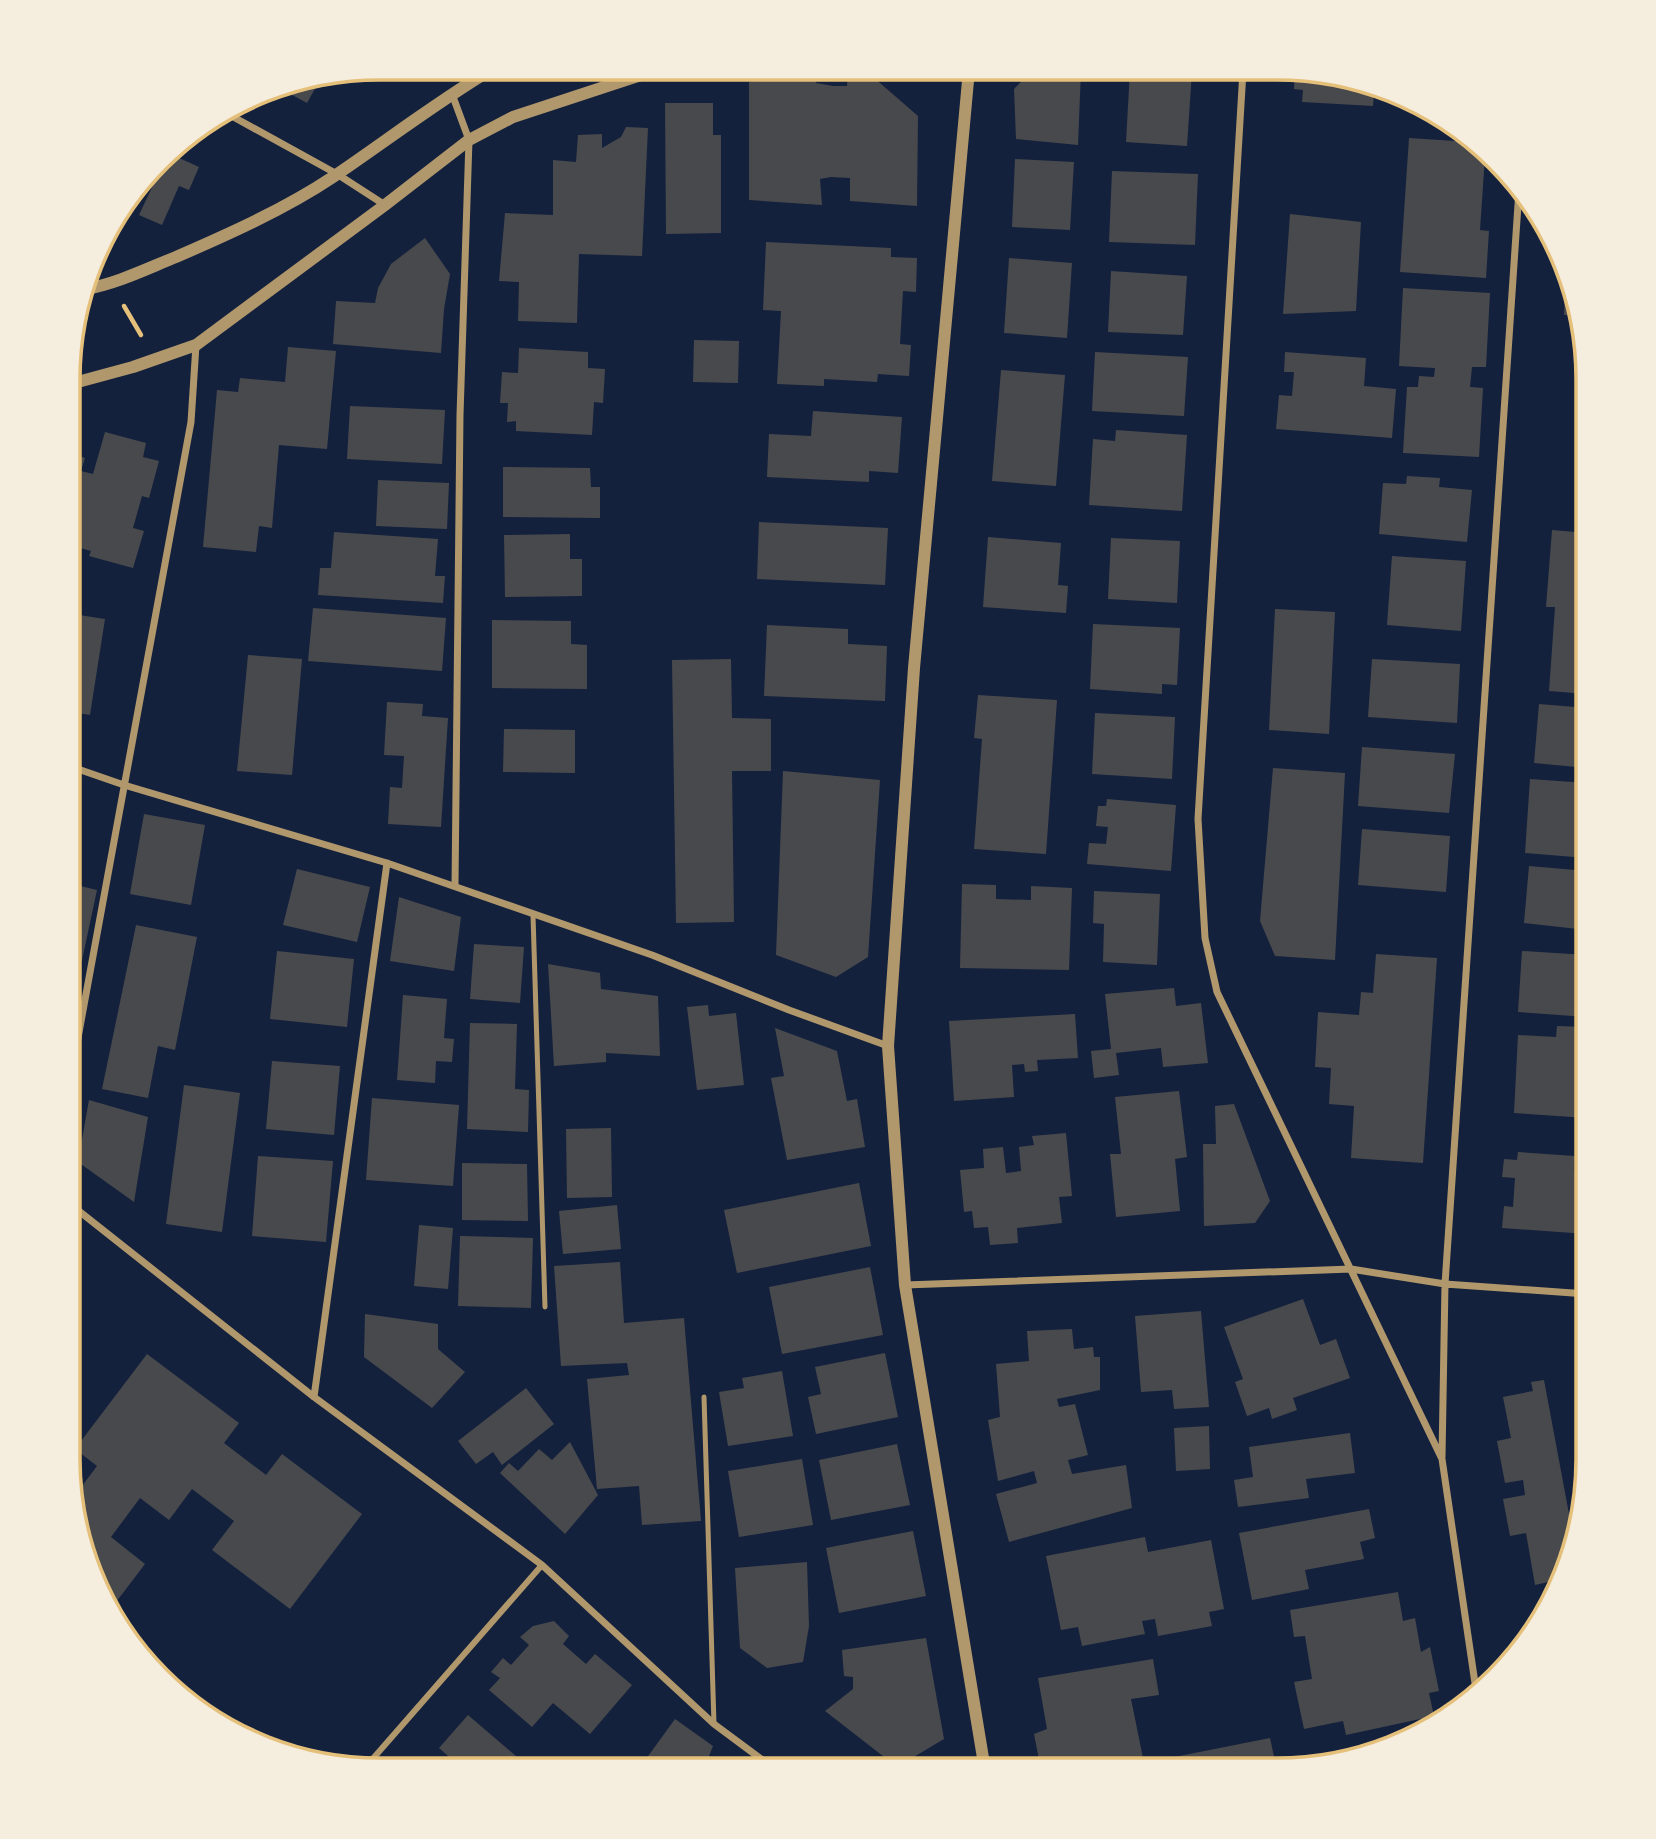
<svg xmlns="http://www.w3.org/2000/svg" width="1656" height="1839" font-family="Arial,sans-serif">
<rect width="100%" height="100%" fill="#14213d"/>
<path fill="#48494c" d="M804,69H816V83L833,86H847L848,71L865,70L918,116L917,206L850,201V178L831,177L820,179L822,205L749,200V82Z
M1032,70H1081L1078,145L1016,139L1014,89Z
M1130,70L1192,71L1187,146L1126,142Z
M1295,71H1317L1374,93L1373,106L1302,102L1303,90L1294,89Z
M321,78L307,103L283,90L286,86L283,84Z
M665,103H713V135H721V233L666,234Z
M626,127L648,128L642,256L579,254L577,323L518,321L519,282L499,281L505,213L553,215V160L576,162L578,135L602,134V148L621,137Z
M1409,138L1471,142L1485,156L1480,230L1489,231L1486,278L1400,272Z
M168,153L199,167L189,190L179,186L162,225L139,215Z
M1015,159L1074,162L1070,230L1012,227Z
M1112,171L1198,174L1195,245L1109,242Z
M1290,214L1361,222L1356,311L1283,314Z
M425,238L450,274L444,309L441,353L333,344L336,301L375,303L378,288L391,264Z
M766,242L891,248V257L917,258L916,292L903,291L900,344L911,345L909,376L878,374L877,382L824,379V386L777,384L781,311L763,310Z
M1009,258L1072,263L1067,338L1004,333Z
M1566,269L1571,280L1583,338L1572,337L1573,315H1564Z
M1111,271L1187,276L1183,335L1108,332Z
M1403,288L1490,293L1486,367H1472L1470,387L1483,388L1479,457L1403,453L1407,387H1418L1419,376L1434,377L1435,368L1399,366Z
M694,340L739,341L738,383L693,382Z
M288,347L336,351L327,449L279,445L272,528L259,526L256,552L203,547L217,390L238,392L240,378L285,382Z
M519,348L588,352V368L605,369L603,403L594,402L592,435L516,431V421L507,422L508,403H500L502,372L518,373Z
M1095,352L1188,357L1184,416L1092,411Z
M1285,352L1366,358L1364,386L1396,389L1392,438L1276,429L1279,395L1292,396L1294,372H1284Z
M1001,370L1065,375L1056,486L992,481Z
M350,406L445,410L442,464L347,459Z
M813,411L902,417L898,473L869,471V482L767,477L769,434L811,436Z
M1116,430L1187,435L1182,511L1089,505L1093,439L1115,441Z
M105,432L146,443L143,457L159,461L149,498L142,496L133,528L144,531L133,568L89,556L91,551L73,546L74,454L85,458L81,471L93,474Z
M503,467L590,468L591,487H600V518L503,517Z
M1407,476L1440,478L1439,487L1472,490L1467,542L1379,534L1383,483L1406,484Z
M378,480L449,483L447,529L376,526Z
M759,522L888,528L885,585L757,579Z
M1552,530L1587,533V694L1549,691L1555,607H1546Z
M334,532L438,539L435,576H445L443,603L318,595L320,568H331Z
M570,534V559H582V596L505,597L504,535Z
M988,537L1061,543L1058,585L1068,586L1066,613L983,607Z
M1111,538L1180,541L1177,603L1108,599Z
M1392,556L1466,561L1461,631L1387,625Z
M313,608L446,618L442,671L308,661Z
M1275,609L1335,612L1329,734L1269,730Z
M73,614L105,619L90,715L72,712Z
M492,620L571,621V644L587,645V689L492,688Z
M1093,624L1180,628L1177,685L1162,684V694L1090,689Z
M767,625L848,629V644L887,646L885,701L764,696Z
M248,655L302,659L292,775L237,771Z
M731,659L732,718L771,719V771H732L734,922L676,923L672,660Z
M1372,659L1460,664L1457,723L1368,717Z
M978,695L1057,700L1046,854L974,849L982,739L974,738Z
M387,702L423,704L422,716L448,718L441,827L388,824L390,787L402,788L404,756L384,755Z
M1539,704L1587,708V768L1534,763Z
M1095,713L1175,717L1172,779L1092,774Z
M504,729L575,730V773L503,772Z
M1362,747L1455,754L1449,813L1358,806Z
M1273,768L1345,773L1335,960L1275,956L1260,921Z
M783,771L880,780L868,957L836,977L776,955Z
M1530,779L1587,783V858L1525,853Z
M1107,799L1176,805L1171,871L1087,864L1089,843L1106,844L1108,827L1096,826L1098,806H1106Z
M144,814L205,825L191,905L130,894Z
M1362,829L1450,836L1446,892L1358,885Z
M1529,866L1587,871V930L1524,923Z
M297,869L370,887L357,942L283,925Z
M72,884L97,890L72,1007H71Z
M962,884L996,885V899L1031,900V886L1072,888L1069,970L960,968Z
M1094,891L1160,894L1157,965L1103,962L1104,924L1093,923Z
M399,897L461,917L454,971L390,961Z
M136,925L197,937L175,1050L158,1046L148,1098L102,1089Z
M474,944L524,947L520,1003L470,999Z
M277,951L354,959L347,1027L270,1019Z
M1522,951L1587,955V1017L1518,1012Z
M1376,954L1437,958L1423,1163L1351,1158L1354,1106L1329,1104L1331,1068L1315,1067L1318,1012L1359,1015L1361,992L1373,993Z
M548,964L600,973L601,989L658,996L660,1056L606,1053V1062L554,1066Z
M1174,988L1176,1006L1201,1003L1208,1063L1163,1067L1161,1048L1116,1053L1119,1075L1094,1078L1091,1051L1111,1049L1105,994Z
M403,995L447,999L444,1038L454,1039L452,1062L436,1061L435,1083L397,1080Z
M708,1005L709,1016L736,1013L744,1085L697,1090L687,1007Z
M1075,1014L1078,1058L1037,1060L1038,1071L1025,1072L1024,1064L1012,1065L1014,1097L954,1101L949,1021Z
M470,1023L517,1024L515,1089L529,1090L528,1132L467,1129Z
M1557,1026L1587,1027V1118L1514,1113L1518,1035L1556,1037Z
M775,1028L837,1051L847,1101L857,1099L865,1147L787,1160L771,1078L784,1076Z
M272,1061L340,1066L334,1135L266,1129Z
M184,1085L240,1093L222,1232L166,1224Z
M1179,1091L1187,1157L1175,1159L1180,1211L1116,1217L1110,1154H1121L1115,1097Z
M372,1098L459,1105L453,1186L366,1180Z
M89,1100L148,1117L134,1202L78,1162Z
M1234,1104L1270,1201L1255,1223L1204,1226L1203,1144H1216L1215,1106Z
M611,1128L612,1197L567,1198L566,1129Z
M1066,1133L1072,1196L1059,1197L1062,1223L1017,1228L1018,1243L990,1245L988,1227L974,1228L972,1211L964,1212L960,1170L984,1168L983,1149L1003,1147L1006,1173L1021,1171L1019,1147L1034,1145L1032,1136Z
M1518,1152L1575,1156L1574,1171L1587,1172V1234L1502,1228L1504,1206L1513,1207L1515,1178L1502,1177L1504,1159L1517,1160Z
M258,1156L333,1161L326,1242L252,1236Z
M462,1163L527,1164L528,1221L462,1220Z
M859,1183L871,1246L737,1273L724,1210Z
M617,1205L621,1249L563,1254L559,1211Z
M419,1225L453,1228L448,1289L414,1286Z
M460,1236L533,1238L531,1308L458,1306Z
M620,1262L624,1323L684,1318L701,1521L642,1525L639,1486L597,1489L587,1379L629,1375L627,1363L561,1366L554,1266Z
M870,1267L883,1335L782,1354L769,1287Z
M1303,1299L1320,1345L1336,1339L1350,1378L1293,1398L1297,1410L1272,1419L1269,1408L1247,1416L1235,1382L1243,1379L1224,1327Z
M1201,1311L1209,1407L1174,1409L1172,1390L1141,1392L1135,1316Z
M365,1314L438,1324V1349L465,1372L432,1408L364,1357Z
M1072,1329L1074,1349L1093,1347L1094,1357H1100V1390L1057,1399L1059,1407L1075,1404L1088,1455L1068,1460L1072,1474L1126,1465L1132,1508L1009,1542L996,1494L1037,1483L1034,1471L998,1481L988,1420L1000,1417L996,1364L1029,1361L1027,1331Z
M885,1353L898,1417L816,1434L808,1397L821,1394L815,1367Z
M147,1354L239,1423L224,1443L266,1475L282,1454L362,1514L290,1609L212,1550L234,1521L192,1489L169,1520L140,1498L111,1537L145,1564L110,1610L85,1559L73,1498L97,1466L75,1449Z
M782,1371L793,1436L728,1446L719,1392L744,1388L742,1378Z
M1544,1380L1572,1530L1557,1580L1535,1585L1526,1533L1510,1536L1503,1499L1525,1495L1523,1480L1505,1483L1497,1441L1511,1438L1503,1397L1533,1391L1531,1382Z
M526,1388L554,1424L502,1465L493,1452L476,1464L458,1441Z
M1209,1426L1210,1469L1176,1471L1174,1428Z
M1350,1433L1355,1473L1306,1479L1309,1498L1238,1507L1234,1480L1253,1477L1249,1447Z
M570,1442L598,1495L565,1534L500,1473L509,1463L518,1471L539,1449L552,1460Z
M897,1444L910,1505L831,1520L819,1460Z
M802,1459L813,1525L739,1537L728,1471Z
M1369,1509L1375,1538L1360,1542L1364,1559L1305,1570L1309,1589L1252,1600L1239,1533Z
M913,1531L926,1596L839,1613L826,1548Z
M1145,1537L1148,1552L1211,1540L1224,1609L1209,1612L1212,1626L1158,1636L1155,1619L1142,1621L1145,1634L1082,1646L1078,1627L1061,1630L1046,1556Z
M807,1562L809,1626L803,1662L767,1668L740,1648L735,1568Z
M1398,1592L1403,1621L1415,1618L1421,1652L1430,1647L1439,1691L1429,1693L1434,1716L1346,1735L1343,1721L1304,1729L1294,1682L1312,1679L1305,1636L1294,1637L1290,1610Z
M554,1621L569,1636L563,1644L586,1664L595,1654L632,1685L590,1734L553,1703L532,1727L489,1690L500,1678L491,1672L503,1658L511,1665L529,1645L520,1637L533,1626Z
M926,1638L944,1739L897,1767L825,1711L853,1689V1677L844,1676L842,1650Z
M1153,1659L1159,1695L1131,1699L1144,1763L1270,1738L1277,1770H1041L1034,1734L1047,1729L1038,1678Z
M468,1715L523,1762L527,1757L542,1770H464L439,1748Z
M675,1719L713,1746L709,1756L726,1767L725,1770H638Z"/>
<g fill="none" stroke-linecap="round" stroke-linejoin="round">
<path stroke="#e5c07b" stroke-width="4.5" d="M124,306L141,335"/>
<path stroke="#b1986c" stroke-width="5" d="M533,915L545,1307
M704,1397L714,1724"/>
<path stroke="#b1986c" stroke-width="6" d="M363,1770L542,1565"/>
<path stroke="#b1986c" stroke-width="7" d="M1243,71L1198,819L1205,938L1217,992L1442,1459L1476,1690
M452,94L469,140L460,415L455,886
M228,114L337,174L385,205
M72,767L124,785L387,863L652,955L789,1010L888,1046
M71,1076L191,422L196,345
M70,1204L314,1397L542,1565L714,1724L776,1770
M905,1285L1351,1269L1445,1284L1587,1294
M314,1397L387,863
M1442,1457L1445,1284L1519,190"/>
<path stroke="#b1986c" stroke-width="12" d="M969,70L914,668L888,1046L905,1285L985,1770
M86,289C118,283 146,269 176,257C229,234 285,209 333,177C386,141 437,102 492,69
M74,383L133,367L196,345L385,205L469,140L513,117L659,69"/>
</g>
<path d="M0 0H1656V1839H0ZM379 80H1277A299 299 0 0 1 1576 379V1459A299 299 0 0 1 1277 1758H379A299 299 0 0 1 80 1459V379A299 299 0 0 1 379 80Z" fill="#f5edde" fill-rule="evenodd"/>
<path fill="none" stroke="#e5c07b" stroke-width="3.5" d="M379 80H1277A299 299 0 0 1 1576 379V1459A299 299 0 0 1 1277 1758H379A299 299 0 0 1 80 1459V379A299 299 0 0 1 379 80Z"/>
</svg>
